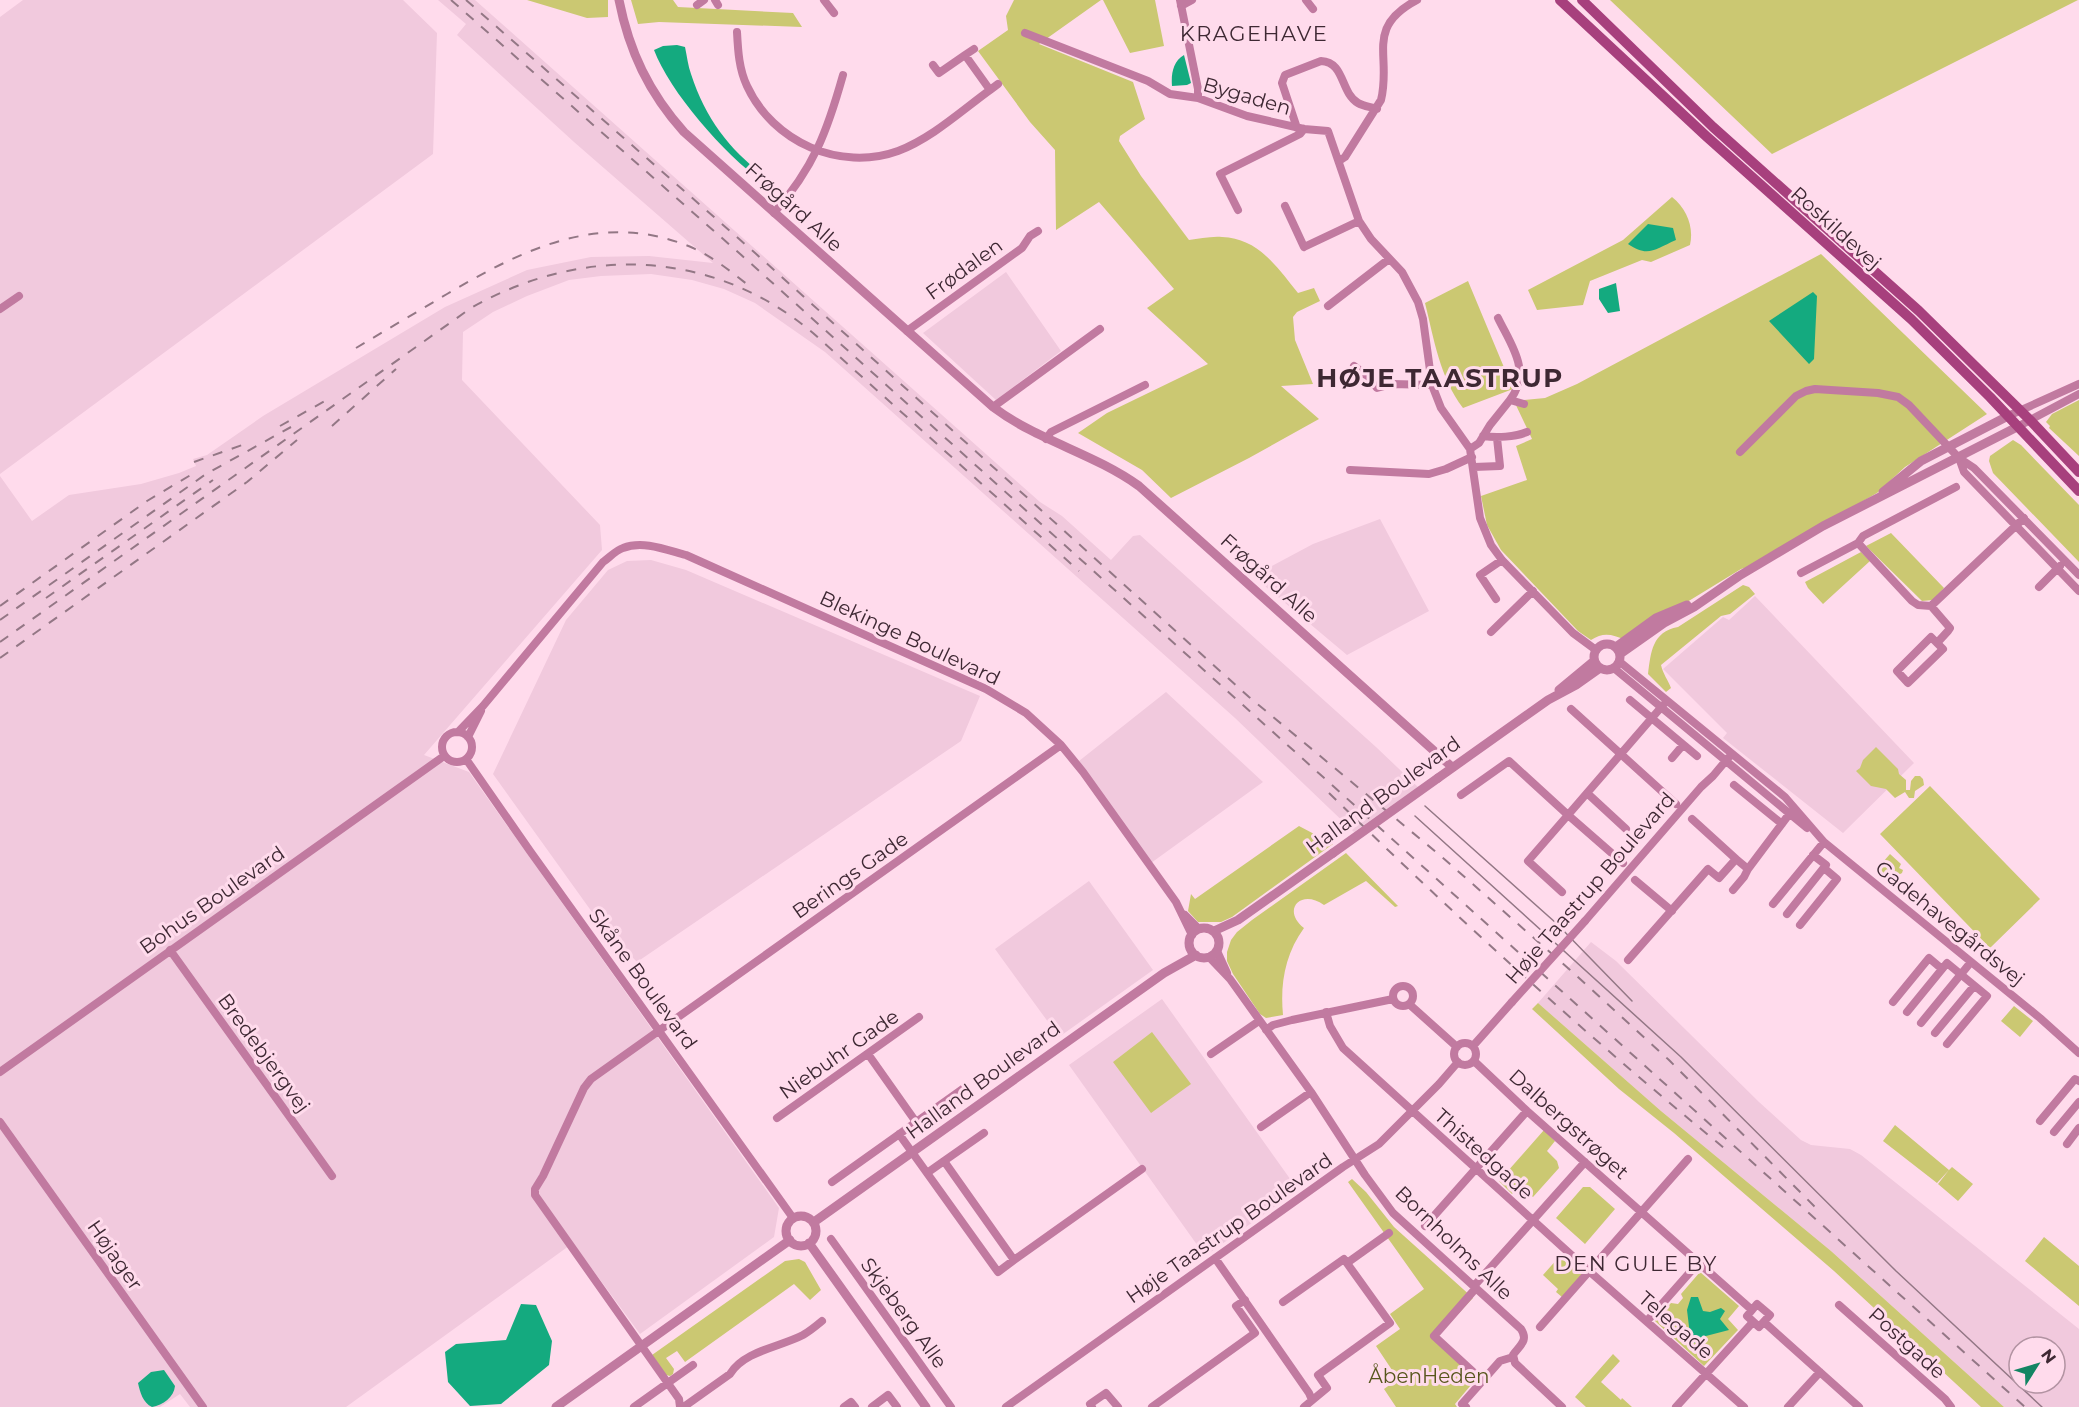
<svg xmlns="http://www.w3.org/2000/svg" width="2079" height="1407" font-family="Montserrat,sans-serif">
<rect width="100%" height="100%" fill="#ffdbec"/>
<path fill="#f1c9dd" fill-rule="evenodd" d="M23,0H403L437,33L433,154L0,474V17Z
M438,0H475L1040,502L1062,516L1111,560L1133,536L1140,535L1376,747L1418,787L1354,832L1235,718L825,352L755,303L724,289L692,280L651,274L601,276L569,280L527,296L493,312L463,332L462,380L600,525L602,550L424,755L469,772L779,1208L774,1237L640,1334L573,1243L346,1407H190L180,1394L160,1407H0V476L32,521L69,495L141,484L179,473L196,466L193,459L207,455L263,416L445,307L527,270L591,257L649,256L713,263L574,142L457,35L466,24Z
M1006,272L1061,351L996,400L923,333Z
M1380,519L1429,611L1347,655L1253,576L1313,544Z
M651,560L686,570L980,696L961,741L637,962L602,926L493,774L566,620L608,570L627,561Z
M1755,596L1914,763L1843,833L1723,738L1727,733L1663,669L1723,617L1729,620Z
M1166,692L1263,782L1151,863L1079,761Z
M1089,881L1153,970L1059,1037L995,949Z
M1591,942L1616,961L1759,1102L1801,1140L1811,1145L1850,1149L1861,1155L2079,1329V1407H2004L1831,1251L1661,1111L1538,1003ZM2019,1347H2055V1383H2019Z
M1162,999L1298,1190L1205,1256L1069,1065Z"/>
<path fill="#cbc872" d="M527,0H608V17L587,18Z
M631,0H673L678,7L793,13L802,27L659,22L638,24Z
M1014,0H1101L1039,44L1133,82L1145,119L1120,136L1119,141L1141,176L1189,240C1199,239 1211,236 1222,237C1258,238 1277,267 1298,293L1314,288L1320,301L1297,312L1293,317L1295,340L1313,384L1281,386L1319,419L1249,458L1171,498L1142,470L1078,433L1107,413L1208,364L1147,308L1174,289L1099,202L1056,230L1055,150L1030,122L978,51L1008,30L1006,16Z
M1103,0H1155L1164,46L1130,53Z
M1610,0H2078L1772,154Z
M1672,197C1687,209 1694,227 1690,245L1651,262L1642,260L1590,281L1583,305L1537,310L1528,290L1623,240Z
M1821,254L1987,414L1905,467L1877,493L1751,566L1741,569L1625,640C1612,634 1603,632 1591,640L1578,631L1501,550L1487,525L1481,496L1527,480L1516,446L1532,439L1514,401L1545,398L1577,384Z
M1468,281L1513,389L1463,408C1440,378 1434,339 1425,303Z
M2079,400V456L2049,428L2050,426L2046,422L2052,414Z
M2013,440L2021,445L2079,505V562L1993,473L1989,461L1990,456Z
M1891,533L1944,588L1933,600L1922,601L1866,546Z
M1861,552L1870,561L1823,604L1808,588L1805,582Z
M1743,585L1749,587L1755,594L1730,614L1721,616L1661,665C1663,674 1668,680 1671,688L1666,692L1648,674C1651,652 1652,632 1678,627Z
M1876,747L1898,769L1899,774L1906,780V790H1910L1911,781L1915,776H1920L1923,779L1924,785L1915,791L1914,798H1909L1905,792L1895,798L1886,789L1871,786L1856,771L1860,768L1863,760Z
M1930,786L2040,899L1990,948L1880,834Z
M1299,826L1333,844L1232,917L1221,922H1198L1188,911L1191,894L1195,899Z
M1346,853L1398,906L1395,907L1366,881L1324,905C1301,888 1281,910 1304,928C1285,954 1280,984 1283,1015L1266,1018L1260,1014L1233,974L1227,961V952L1231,940L1237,932L1252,920Z
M1890,854L1901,864L1899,868L1903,870L1902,873L1889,880L1876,870Z
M1538,1003L1661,1111L1831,1251L2004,1407H1981L1834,1271L1674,1133L1619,1089L1532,1009Z
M2014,1006L2033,1021L2020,1037L2001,1021Z
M1152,1032L1191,1084L1151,1113L1113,1062Z
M1895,1125L1949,1170L1952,1167L1973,1184L1958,1201L1938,1184L1949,1170L1937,1183L1883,1141Z
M1544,1130L1555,1141L1547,1151L1557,1161L1559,1168L1533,1197L1520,1185L1512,1194L1499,1181Z
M1352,1179L1366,1192L1394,1227L1473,1298L1434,1340L1476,1379L1455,1404L1457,1407H1396L1384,1389L1398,1379L1376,1346L1400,1329L1390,1314L1424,1289L1348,1182Z
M1583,1187H1590L1615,1209L1585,1244L1556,1218Z
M2044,1237L2079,1266V1306L2025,1261Z
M1559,1257L1583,1274L1562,1297L1556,1292L1558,1289L1543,1275Z
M799,1259L805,1262L821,1290L810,1300L794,1284L685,1362L677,1351L666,1358L674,1369L673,1374L670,1376L666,1375L652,1355L785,1261Z
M1700,1272L1739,1306L1728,1319L1738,1330L1704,1366L1655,1321L1671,1303L1678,1304L1683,1298L1681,1294Z
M1613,1354L1620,1361L1601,1382L1621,1400L1622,1398L1632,1407H1586L1575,1397Z"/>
<path fill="#14aa7f" d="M677,45L685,47C687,56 688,66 691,74C707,123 733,154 774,183L777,188L775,190C733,165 671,95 654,50L663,46Z
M1184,55L1191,83L1187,85L1172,86C1171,74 1173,61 1184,55Z
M1648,224L1673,228L1676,240C1655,249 1648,258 1628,244Z
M1616,283L1620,311L1608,313L1599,299V289Z
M1813,292L1817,296L1814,359L1809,364L1769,321Z
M1691,1297H1698L1703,1311L1710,1312L1721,1308L1725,1311L1720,1319L1729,1330L1702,1337L1694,1343H1691L1687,1310Z
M521,1304L536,1305L552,1341L549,1365L501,1404L470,1406L448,1382L445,1352L456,1344L506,1340Z
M164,1370L175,1386C174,1397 163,1405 152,1407C143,1403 140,1392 138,1383L151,1372Z"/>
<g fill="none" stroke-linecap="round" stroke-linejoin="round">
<path stroke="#c17aa0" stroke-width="8" d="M715,0L718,5
M824,0L834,13
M1180,0L1198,89V98
M1306,0L1313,9
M697,5L704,0
M1181,6L1192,0
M737,32C738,51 739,69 747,86C773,142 840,172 898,151C932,138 961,111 990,90L965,55L939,73L933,65
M1025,33L1148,81L1170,94L1198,98L1247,116L1304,129L1328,131L1359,221L1371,239L1402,272L1418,302L1423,319L1432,385L1441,408L1470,449L1480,518L1491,545L1502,560L1573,633L1596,650
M965,55L974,49
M990,90L998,84
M1297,128L1282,83L1285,75L1321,61C1345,62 1340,92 1358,103C1363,106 1371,107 1377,109
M1339,161L1345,157L1381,100C1392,56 1364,28 1417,0
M1285,206L1304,247L1359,221
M1238,210L1220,174L1300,134L1304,129
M774,213C814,167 827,132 843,75
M1328,306L1389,259
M0,309L19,296
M1498,318C1511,345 1532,371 1510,400
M907,331L1022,248L1030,236L1038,231
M1354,366L1367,376L1377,388L1392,384L1432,385
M993,407L1100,329
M2008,416L2079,384
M2019,426L2079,394
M1483,436C1497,438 1515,437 1527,432
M1046,439L1051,432L1145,385
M1470,449L1479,443L1490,425L1510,400L1524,404
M1740,452L1796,396L1806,391L1815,389L1878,393L1898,397L1909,405L1959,458L1974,468L2079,575
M1959,458L1964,472L2079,591
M1474,467L1500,466L1497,438
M1350,470L1429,474L1446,469L1472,457
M1858,543L1912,601L1918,605L1931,606L2024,518
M1801,573L1858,543L1863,536L1956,487
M2039,587L2060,566
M1496,599L1480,575L1502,560
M1931,606L1950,628L1948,631L1937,643
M1491,632L1533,591
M1931,637L1943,649L1908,683L1897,671Z
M1620,662L1785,797L1824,842L2040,1018L2079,1053
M1615,669L1807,828
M1630,700L1697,756
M1571,709L1676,804
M442 747a15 15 0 1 1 30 0a15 15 0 1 1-30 0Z
M458,732L483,706L603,562C609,558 616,550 623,548C643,540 667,550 686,555L986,689L1026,713L1061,745L1083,772L1176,902L1192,935
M468,737L481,711
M1672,758L1683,745
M466,759L530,851L793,1218
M1734,785L1782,824
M1587,793L1626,829
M1461,795L1509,761L1568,815L1528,861L1562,892
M1692,819L1736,859
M1623,863L1568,815L1664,704
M1635,880L1672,911
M1733,890L1744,877L1748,869
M1773,904L1824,842
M1787,914L1826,865L1813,855
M1185,915L1199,929
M1585,921L1701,787L1713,776L1729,757
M1800,925L1837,879L1824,868
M170,950L332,1176
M1217,951L1227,973
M1209,957L1230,979L1311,1092L1365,1175L1393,1213L1521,1329C1529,1341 1519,1346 1513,1355L1515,1363L1562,1407
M1628,960L1708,869L1719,878L1736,859L1748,869L1790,813
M1393 996a10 10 0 1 1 20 0a10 10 0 1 1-20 0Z
M1893,1002L1929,958L1942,969
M1409,1004L1457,1047
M1326,1012L1330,1026L1343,1048L1589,1271L1744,1407
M1907,1012L1947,963L1987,996L1947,1044
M1921,1023L1971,962
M1266,1030L1273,1025L1292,1020L1393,999
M1935,1033L1974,986
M1454 1054a11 11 0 1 1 22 0a11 11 0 1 1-22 0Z
M1473,1046L1512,1002
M868,1054L916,1122
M1211,1054L1259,1021
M1474,1061L1527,1111L1752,1310
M0,1072L444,756
M777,1118L919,1017
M2040,1121L2075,1079L2079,1081
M0,1122L203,1407
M1261,1127L1311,1092
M2054,1132L2079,1102
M899,1134L998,1272L1014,1260
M2067,1144L2079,1128
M944,1161L984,1133
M927,1173L944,1161L1014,1260L1142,1169
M832,1182L964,1088
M1425,1226L1527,1111
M831,1239L951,1407
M1215,1258L1309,1393L1312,1400
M1347,1263L1389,1233
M1474,1286L1585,1162
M1476,1288L1434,1336L1483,1381
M1283,1302L1344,1259L1390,1323L1318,1375L1327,1388L1304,1407
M1757,1304L1770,1315L1759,1327L1747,1316Z
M1839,1305L1945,1399L1951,1407
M1647,1321L1699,1262
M1764,1322L1859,1407
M1540,1327L1688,1159
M634,1407L693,1365
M680,1407L679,1399L535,1195V1189L543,1176L584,1088L591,1079L1061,745
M680,1407L685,1406L730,1374C744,1351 780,1347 803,1335C810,1331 816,1326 822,1321
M844,1407L851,1402L855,1407
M872,1407L888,1395L897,1407
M1006,1407L1343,1167L1379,1144L1439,1084L1458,1062
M1092,1407L1090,1404L1106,1393L1118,1407
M1152,1407L1255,1333L1236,1306L1245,1300
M1466,1407L1462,1404L1500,1361L1513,1357
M1676,1407L1753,1322
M1788,1407L1820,1372"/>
<path stroke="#c17aa0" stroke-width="9" d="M619,0C629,51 649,93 684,132L993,407C1038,441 1093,453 1139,486L1452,767
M1883,492L1921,461L2008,416
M1594 657a13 13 0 1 1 26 0a13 13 0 1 1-26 0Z
M1616,647L1656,618L1687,605
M1620,654L1664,623L1694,607L1739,576L1823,526L2019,426
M1559,690L1594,661
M1438,778L1548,700L1576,685L1600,668
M1189 943a15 15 0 1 1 30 0a15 15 0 1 1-30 0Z
M1214,931L1238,920L1333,853
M786 1231a15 15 0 1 1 30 0a15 15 0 1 1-30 0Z
M814,1222L1164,973L1196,955
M809,1243L926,1407
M556,1407L790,1240"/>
<path stroke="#a7407d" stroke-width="10" d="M1560,0L1706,136L1911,319L1990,397L2079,491
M1582,0L1713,127L1919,311L2030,420L2079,472"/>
<path stroke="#937785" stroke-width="1.5" d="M1425,806L1556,923L1632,1001
M1415,816L1681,1057L1896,1271L2042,1407"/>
<path stroke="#937785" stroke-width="2" stroke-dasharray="10 10" stroke-linecap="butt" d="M451,0L747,260L2025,1407
M466,0L754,252L1249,697L1442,857L1569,969L1669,1060L1818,1210
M356,348C386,330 417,312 447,294C524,249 603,209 693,248C715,258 734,274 753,289
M280,426L332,397
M332,426L396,369
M194,462L245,444
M46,598L213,480
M0,606L147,501L194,473
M0,620L206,474L291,427
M0,642L471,308C582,245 712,248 813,333L1079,571
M0,658L247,482L297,440
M1329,793C1458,919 1589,1038 1729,1152"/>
<path stroke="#c17aa0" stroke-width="8" d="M1512,1002L1585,921"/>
<path stroke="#c17aa0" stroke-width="9" d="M1333,853L1438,778"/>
</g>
<g text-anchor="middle" stroke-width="6" stroke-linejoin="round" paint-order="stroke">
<g font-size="20" fill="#3e2833" stroke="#ffdbec">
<text transform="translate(1247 96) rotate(16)" y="7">Bygaden</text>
<text transform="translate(794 207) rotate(42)" y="7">Frøgård Alle</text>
<text transform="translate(1836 228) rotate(42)" y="7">Roskildevej</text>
<text transform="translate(964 269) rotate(-36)" y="7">Frødalen</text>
<text transform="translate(1269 578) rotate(42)" y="7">Frøgård Alle</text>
<text transform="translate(910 638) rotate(25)" y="7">Blekinge Boulevard</text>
<text transform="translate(1383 795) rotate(-36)" y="7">Halland Boulevard</text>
<text transform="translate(850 875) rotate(-35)" y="7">Berings Gade</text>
<text transform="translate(1590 888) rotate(-49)" y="7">Høje Taastrup Boulevard</text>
<text transform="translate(212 900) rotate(-35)" y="7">Bohus Boulevard</text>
<text transform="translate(1950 923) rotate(39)" y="7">Gadehavegårdsvej</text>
<text transform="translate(643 979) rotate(54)" y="7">Skåne Boulevard</text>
<text transform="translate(264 1053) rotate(54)" y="7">Bredebjergvej</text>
<text transform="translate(839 1054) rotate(-35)" y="7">Niebuhr Gade</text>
<text transform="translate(983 1080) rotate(-36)" y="7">Halland Boulevard</text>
<text transform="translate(1569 1124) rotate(42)" y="7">Dalbergstrøget</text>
<text transform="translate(1484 1154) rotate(42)" y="7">Thistedgade</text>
<text transform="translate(1229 1228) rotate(-35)" y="7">Høje Taastrup Boulevard</text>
<text transform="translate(1454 1243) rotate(44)" y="7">Bornholms Alle</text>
<text transform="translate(115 1255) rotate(55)" y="7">Højager</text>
<text transform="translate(904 1313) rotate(54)" y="7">Skjeberg Alle</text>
<text transform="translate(1676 1325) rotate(41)" y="7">Telegade</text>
<text transform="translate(1907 1343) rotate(42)" y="7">Postgade</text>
</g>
<g font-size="20" fill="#58561c" stroke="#ffdbec">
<text x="1429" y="1383">ÅbenHeden</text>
</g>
<g font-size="21" letter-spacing="1.5" fill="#3e2833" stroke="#ffdbec">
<text x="1254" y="41">KRAGEHAVE</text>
<text x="1636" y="1271">DEN GULE BY</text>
</g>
<g font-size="26" font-weight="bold" letter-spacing="1.5" fill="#3e2833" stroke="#ffdbec">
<text x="1440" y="387">HØJE TAASTRUP</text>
</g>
</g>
<g transform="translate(2037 1365) rotate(53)"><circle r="28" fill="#ffdbec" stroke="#b293a2" stroke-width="1.5"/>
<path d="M0-4.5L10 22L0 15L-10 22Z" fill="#138563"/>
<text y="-9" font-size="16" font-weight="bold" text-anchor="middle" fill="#3e2833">N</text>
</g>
</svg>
